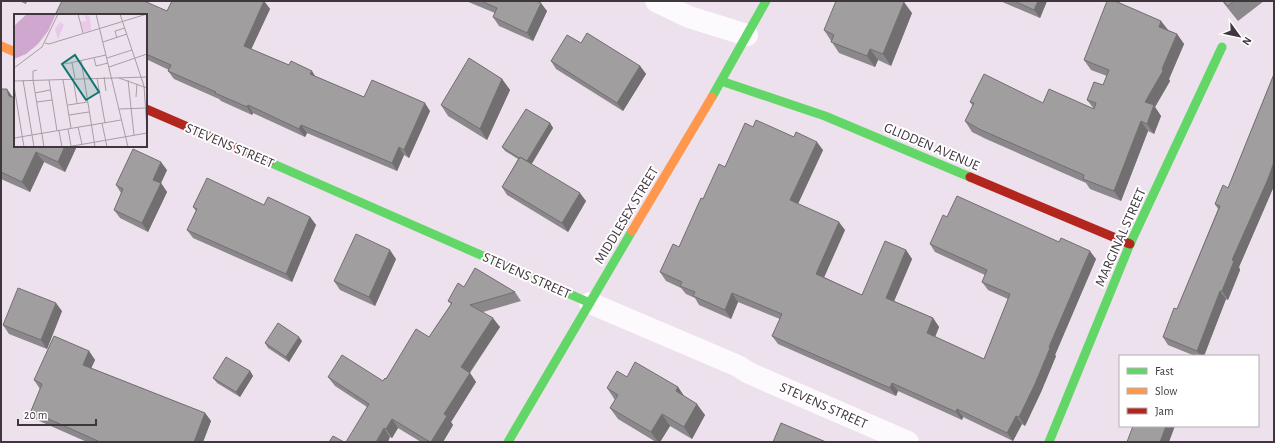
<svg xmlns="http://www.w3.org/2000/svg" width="1275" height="443" font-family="'Alegreya Sans',sans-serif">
<rect width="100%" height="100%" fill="#ede1ed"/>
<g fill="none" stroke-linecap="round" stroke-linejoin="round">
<path stroke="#fcfafc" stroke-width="22" d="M656,1L689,17L747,35
M590,303L738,366L749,373L908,442"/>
<path stroke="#63d668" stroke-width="9" d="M721,81L825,116L970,177
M712,97L766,1
M269,162L590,303
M508,442L632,231
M1049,442L1130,244L1222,47"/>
<path stroke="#ff974d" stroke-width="9" d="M1,46L15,52
M632,231L712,97"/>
<path stroke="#b3261e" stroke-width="9" d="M146,109L269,162
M970,177L1130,244"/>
</g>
<path fill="#8a888a" d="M19,1H27L26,4Z
M172,1H264L270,9L251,49L364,97L430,111L409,158L404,155L397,171L307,133L305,137L253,113L252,115L221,101L219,99L174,79L168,71L169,70L146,59V15H57L56,13L167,11Z
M466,1H536L547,11L533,41L499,26L493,17L495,13Z
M1000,1H1047L1040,18Z
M1222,1H1264L1238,21Z
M912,13L891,66L878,60L875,67L839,53L824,30Z
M1168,30L1177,34L1184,44L1169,79L1170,81L1155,107L1161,116L1154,134L1148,131L1121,201L1090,189L1086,183L986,139L972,132L965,121L973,106L970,102L1043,103L1094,109L1087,100L1103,85L1107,76L1091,70L1084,60Z
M581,43L640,66L646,74L623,111L556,69L551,61Z
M1274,74V186L1239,267L1240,270L1228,300L1226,299L1204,356H1195L1168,345L1163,337L1177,309L1218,209L1215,204L1228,188Z
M502,79L510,90L487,140L448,116L441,105Z
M1,89L15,146H77L65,172L44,162L30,192L1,179Z
M550,123L553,128L531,164L586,201L568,232L507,195L502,187L518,159L505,151L502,147Z
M753,127L823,150L798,204L845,230L824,277L862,295L906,250L912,259L894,301L933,318L939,327L935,337L984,359L1008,299L988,290L982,282L985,275L935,252L930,244L947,217L1096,259L1055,355L1056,356L1041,392L1025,426L1022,424L1013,441L963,417L962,420L898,391L896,396L778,344L772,336L780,319L738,302L731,319L699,305L695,298L686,294L681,288L666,281L660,272L679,247L703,199L725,167Z
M167,170L161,183L167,192L148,232L120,218L114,210L121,193L116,185Z
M193,207L310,217L316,225L292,282L193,238L187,230L196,211Z
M396,259L375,306L340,290L334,281Z
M464,287L515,292L521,301L483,312L500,327L470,373L476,382L451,422L453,425L443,442H421L398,428L392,438L390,437L367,407L335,386L328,377L383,381L429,337L451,304L448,301Z
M62,311L47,349L9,334L3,325Z
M302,341L289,362L268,348L265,343Z
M89,351L95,360L91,368L205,413L211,421L203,442H87L37,420L31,411L40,389L34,380Z
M250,371L253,376L240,397L217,383L213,378Z
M627,377L678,387L684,396L705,415L692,439L670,426L660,442H656L618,419L610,408L615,400L607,388Z"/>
<path fill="#716f70" d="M264,1L270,9L249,54L244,46Z
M1038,1H1047L1040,18L1034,10Z
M904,2L912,13L891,66L883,54Z
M541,3L547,11L533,41L527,33Z
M1161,21L1169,31L1159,27Z
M1177,34L1184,44L1169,79L1170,81L1155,107L1161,116L1154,134L1147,124L1145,102L1162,69Z
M870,49L878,60L875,67L867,56Z
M640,66L646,74L623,111L617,103Z
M312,71L317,79L310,74Z
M502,79L510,90L487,140L480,129Z
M7,89L14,99L9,96Z
M425,103L430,111L409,158L404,150Z
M248,105L253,113L252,115L247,107Z
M1141,121L1148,131L1121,201L1114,191Z
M550,123L553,128L530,167L526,162Z
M301,125L307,133L305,137L299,129Z
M817,142L823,150L796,208L790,200Z
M65,146H77L65,172L58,162Z
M399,147L404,155L397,171L392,163Z
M36,152L44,162L30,192L22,182Z
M161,162L167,170L161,183L167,192L148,232L142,223L153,180Z
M1274,162V186L1239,267L1240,270L1228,300L1222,291L1232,260Z
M580,193L586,201L568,232L562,223Z
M310,217L316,225L292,282L286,274Z
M839,222L845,230L822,282L816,274Z
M390,250L396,259L375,306L369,297Z
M906,250L912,259L892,306L886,298Z
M1090,251L1096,259L1055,355L1056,356L1041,392L1025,426L1019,417Z
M1220,291L1226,299L1204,356H1201L1197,351Z
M732,293L738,302L731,319L725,310Z
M56,303L62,311L47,349L41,340Z
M493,318L500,327L467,376L461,367Z
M933,318L939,327L933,342L927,333Z
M299,337L302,341L289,362L286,357Z
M89,351L95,360L89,373L83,365Z
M250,371L253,376L240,397L236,392Z
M470,373L476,382L451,422L453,425L443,442H431L444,414Z
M892,383L898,391L896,396L890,388Z
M678,387L686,399L676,391Z
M697,404L705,415L692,439L684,427Z
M957,409L963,417L962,420L956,412Z
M205,413L211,421L203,442H194Z
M662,414L670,426L660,442H658L651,432Z
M1016,416L1022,424L1013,441L1007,433Z
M392,419L398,428L392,438L386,429Z
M1166,426H1175L1169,442H1160Z
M384,428L390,437L388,442H376Z"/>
<path fill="#a19ea0" stroke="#716f70" d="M62,1H144L167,11L172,1H264L244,46L289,65L291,61L312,71L310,74L364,97L372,80L425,103L404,150L399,147L392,163L301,125L299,129L248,105L247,107L215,93L216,92L168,71L171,65L146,54V15H60L56,13Z
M481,1H536L541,3L527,33L493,17L497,8Z
M836,1H902L904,2L883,54L870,49L867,56L831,42L834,35L824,30Z
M1014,1H1038L1034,10Z
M1107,1H1115L1161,21L1159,27L1177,34L1162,69L1163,71L1145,102L1154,105L1147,124L1141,121L1114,191L1083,179L1084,175L979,129L965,121L974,103L970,102L984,74L1043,103L1049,89L1094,109L1096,103L1087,100L1094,82L1103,85L1109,70L1084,60Z
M1223,1H1234L1228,6Z
M587,33L640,66L617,103L551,61L567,35L581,43Z
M469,58L502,79L480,129L441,105Z
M1274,74V162L1268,179L1232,260L1234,261L1222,291H1220L1197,351L1163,337L1174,308L1177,309L1220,206L1215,204L1223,185L1228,188Z
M1,89H7L9,96L15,98V146H65L58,162L36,152L22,182L1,172Z
M526,109L550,123L527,161L520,157L519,158L502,147Z
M756,120L794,137L796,132L817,142L790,200L839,222L816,274L862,295L885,241L906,250L886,298L933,318L927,333L984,359L1010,294L982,282L987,270L930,244L943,215L947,217L957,196L1059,242L1061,238L1090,251L1049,347L1050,348L1035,384L1019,417L1016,416L1007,433L957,409L956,412L892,383L890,388L772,336L782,314L732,293L725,310L693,296L695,292L680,286L682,282L660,272L673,244L679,247L701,198L703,199L719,164L725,167L745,123L753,127Z
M133,149L161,162L153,180L161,183L142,223L114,210L123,189L116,185Z
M520,157L580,193L562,223L502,187Z
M207,178L264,205L268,197L310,217L286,274L187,230L197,209L193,207Z
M356,234L390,250L369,297L334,281Z
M475,268L515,292L470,305L493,318L461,367L470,373L444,414L447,416L431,442H430L392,419L386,429L384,428L376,442H346L369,404L328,377L342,355L383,381L385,378L386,379L416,329L429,337L452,303L448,301L458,283L464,287Z
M18,288L56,303L41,340L3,325Z
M278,323L299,337L286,357L265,343Z
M54,336L89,351L83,365L205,413L194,442H100L31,411L42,384L34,380Z
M226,357L250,371L236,392L213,378Z
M635,362L678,387L676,391L697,404L684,427L662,414L651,432L610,408L618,395L607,388L617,371L627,377Z
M781,423L826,442H773Z
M1133,426H1166L1160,442H1127Z
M333,436L344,442H329Z"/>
<g text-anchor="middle" stroke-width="4" stroke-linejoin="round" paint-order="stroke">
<g font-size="14" fill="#3f363e" stroke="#fff">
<text transform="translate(230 145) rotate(23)" y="5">STEVENS STREET</text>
<text transform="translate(932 146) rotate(23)" y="5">GLIDDEN AVENUE</text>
<text transform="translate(626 215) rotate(-59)" y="5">MIDDLESEX STREET</text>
<text transform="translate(1120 237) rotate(-66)" y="5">MARGINAL STREET</text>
<text transform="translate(527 275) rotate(24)" y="5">STEVENS STREET</text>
<text transform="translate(824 405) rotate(24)" y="5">STEVENS STREET</text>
</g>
</g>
<g transform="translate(14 14)">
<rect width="133" height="133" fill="#ede1ed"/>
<path d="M71,0L76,3L77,16L70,18L67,8L72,7ZM46,8L50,11L44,25L41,15Z" fill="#e9c8e8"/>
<path d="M13,0H42L34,17L24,30L12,40L0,45V12Z" fill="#d0a7ce"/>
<path fill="none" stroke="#a79da7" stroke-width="1" d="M64,0L69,19M82,0L114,133M106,0L130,72L133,116M103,24L101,17L111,14M89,28L113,20M31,29L35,30L133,0M80,44L82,52L94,49M93,44L118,36M67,47L70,64M58,49L61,64M51,50L92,41M95,53L133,40M0,54L28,33L44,0M23,56L19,57V66L30,133M90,63L92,77M59,64L63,89M70,64L81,133M83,64L91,109M105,64L133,74M9,66L20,133M35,66L43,117M49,66L57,114M114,66L120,121M0,67L133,63M0,72L10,133M21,79L36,76M122,83L123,70M23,88L38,86M54,91L74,88M105,95L132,94M55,101L75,98M88,109L93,133M64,113L68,130M54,115L57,132M45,117L48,133M0,124L107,106M53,133L133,119"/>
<path fill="#0f766e" fill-opacity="0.15" stroke="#0f766e" stroke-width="2" d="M61,41L85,78L72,86L48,50Z"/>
<rect width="133" height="133" fill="none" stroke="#3f363e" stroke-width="2"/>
</g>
<rect width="1275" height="443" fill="none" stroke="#3f363e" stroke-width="4"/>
<rect x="1119" y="355" width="140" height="72" fill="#ffffff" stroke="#b2afb2"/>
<rect x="1127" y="368" width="20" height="6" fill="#63d668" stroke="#b2afb2"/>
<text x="1155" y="375" font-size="12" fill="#3f363e">Fast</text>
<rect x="1127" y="388" width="20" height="6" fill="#ff974d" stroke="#b2afb2"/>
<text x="1155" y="395" font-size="12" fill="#3f363e">Slow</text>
<rect x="1127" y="408" width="20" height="6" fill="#b3261e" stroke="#b2afb2"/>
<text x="1155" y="415" font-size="12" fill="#3f363e">Jam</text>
<g transform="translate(1239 36) rotate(123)" stroke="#ffffff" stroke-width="3" paint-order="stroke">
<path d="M0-3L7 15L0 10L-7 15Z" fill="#3f363e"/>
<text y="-6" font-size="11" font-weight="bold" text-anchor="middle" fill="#3f363e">N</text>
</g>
<path d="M18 419v6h78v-6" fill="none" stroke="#3f363e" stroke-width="2"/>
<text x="24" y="419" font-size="12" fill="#3f363e" stroke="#ffffff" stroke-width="3" paint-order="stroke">20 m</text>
</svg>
